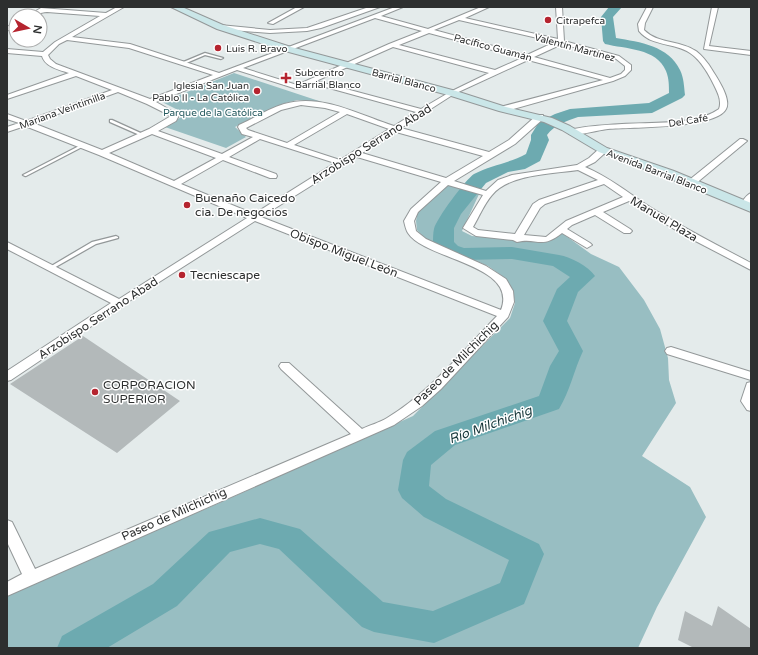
<svg xmlns="http://www.w3.org/2000/svg" width="758" height="655" font-family="'Varela Round',sans-serif">
<rect width="100%" height="100%" fill="#e4ebeb"/>
<path fill="#98bec2" d="M234,73L322,102L297,100L282,104L235,127L246,137L226,148L165,127L186,114L162,102Z
M450,184L480,192L462,231L472,236L546,242L562,233L591,254L619,267L644,300L660,329L668,358L669,380L676,403L642,456L690,487L706,517L657,607L638,648H7V590L208,508L413,416L510,318L515,303L513,292L505,278L488,266L425,239L417,230L416,221L418,210Z"/>
<g fill="none" stroke-linecap="round" stroke-linejoin="round">
<path fill="#6daab0" fill-rule="evenodd" d="M609,7H622L613,17L616,38C640,42 669,46 680,70C684,78 684,87 685,95L682,98L652,113L578,117C567,121 554,125 547,135L549,140L540,161L525,169L508,172L486,183L461,214L454,228V242L458,246L464,248L512,247L559,255C571,257 588,266 595,276L578,292L567,321L583,351C574,370 570,391 559,409L455,445L431,465L429,486L446,499L539,544L544,554L524,604L434,643L374,632L362,627L279,549L260,544L230,552L177,606L107,648H57L62,636L153,584L209,532L260,518L300,529L383,602L433,611L500,583L509,560L424,517L402,498L398,490L403,460L407,452L435,431L539,396L550,366L559,351L543,321L557,289L570,277L553,266L512,259L464,260L451,257L444,255L433,244C433,239 433,233 434,229C436,219 466,179 474,174C491,165 510,163 526,154L531,140V135L539,122L555,114L570,109L649,103L669,93C669,86 669,78 666,71C657,48 625,49 605,44L603,41L601,17Z"/>
</g>
<path fill="#b3b9ba" d="M83,336L180,401L117,453L10,384Z
M718,606L751,629V648H694L678,640L685,611L712,626Z"/>
<g fill="none" stroke-linecap="round" stroke-linejoin="round">
<defs>
<path id="lane" d="M205,53L223,58L221,59L205,55L184,64L181,63Z
M110,120H112L145,135L142,136L110,122Z
M81,145L84,146L26,176H25L23,175Z
M116,236L118,237V238L96,244L52,269H50L48,268L92,242Z"/>
<path id="street" d="M117,7H124L72,37L130,44L219,73L395,7H403L381,16L428,29L481,7H489L465,18L558,39L556,7H562L564,41L619,56L631,65V70L625,76L613,81L506,111H500V107L603,80L528,60L454,94L401,128L489,152L509,140L537,115H543V119L515,144L454,181L486,191L498,180L512,175L577,165L589,158L600,148H606V152L595,162L585,167C609,177 628,193 650,207C682,227 717,245 751,263V270L682,234L629,201L603,212L630,229L632,231L630,233H624L595,215L572,225L567,229L590,243L592,245L587,248L562,233C541,250 537,237 517,242L513,240L476,236L463,228L483,195L448,185L418,212L414,221L416,231L426,239L486,266L506,279L513,291L514,302L508,317L441,389L422,406L394,425L7,596V582L22,574L7,542V520L12,522L35,569L351,434L281,369L279,366L281,363H289L362,429C370,425 379,423 387,418C430,392 462,352 497,316L255,221L123,305L11,380L7,381V371L111,303L7,249V242L119,299L247,218L99,155L25,126L7,132V127L19,123L7,119V114L26,121L112,90L76,76L7,99V95L69,73C60,70 45,67 42,56L7,53V49L43,52L55,42L100,16L47,12C40,12 35,16 28,16L29,15L41,8L106,13ZM375,18L422,31L389,44L297,85L243,68ZM459,20L555,42L527,55L434,30ZM429,33L522,58L495,70L399,45ZM67,40L129,48L213,75L150,99L56,64L50,59L48,55L59,44ZM562,44L615,58L625,66V70L621,74L610,78L534,57ZM393,47L489,73L450,92L421,109L316,81ZM237,70L297,89L311,83L416,112L394,126C359,115 322,93 284,104C268,109 254,118 239,125L238,127L242,134L253,137L222,154L158,131L176,121L179,115L156,102ZM118,92L147,104L171,116L149,129L102,150L33,123ZM301,105L325,108L340,112L287,143L248,130L246,128L281,110ZM347,114L389,129L340,160L294,145ZM396,132L483,156L446,178L362,153ZM152,134L216,158L174,181L109,153ZM260,139L335,163L254,214L181,184L223,160L270,178H276L277,176L276,174L229,157ZM357,157L441,182L411,209L404,221C405,225 406,230 408,233C425,260 519,264 501,310L261,217ZM578,170L598,180L539,200L533,204L515,234L478,230L473,227C479,217 484,204 492,195C509,174 552,174 578,170ZM604,184L623,197L566,221L546,237L524,235L540,208L545,204Z
M297,7H304L273,24L268,23Z
M369,7H380L321,28L307,31L270,33L220,29L217,27L220,25L270,30L307,28Z
M647,7H653L645,23L644,30C658,44 678,40 694,50C700,53 705,60 709,65C715,75 732,98 726,109C716,129 630,127 608,129C598,130 579,136 569,134V130C586,126 604,125 622,124C650,122 695,126 719,109C722,101 718,93 714,85C709,75 701,60 690,53C674,42 652,47 639,31L638,24Z
M712,7H718L709,46L751,51V55L704,49Z
M16,22V26L7,31V27Z
M740,139H743L747,141L694,185H688L687,183L688,181Z
M751,193V202L747,207H741L740,205C743,201 746,195 751,193Z
M671,347L751,372V380L667,354L665,351L667,348Z
M751,382V411L747,410L741,401L747,383Z"/>
<path id="secondary" d="M171,7H182L223,25L291,47L456,91L506,107L552,118L570,126L607,148L674,171L751,203V212L666,177L599,152L562,130L544,122L499,111L448,95L285,51L217,29Z"/>
</defs>
<use href="#lane" stroke="#939899" stroke-width="2.5"/>
<use href="#street" stroke="#939899" stroke-width="2"/>
<use href="#secondary" stroke="#939899" stroke-width="2"/>
<use href="#lane" fill="#fff" fill-rule="evenodd"/>
<use href="#street" fill="#fff" fill-rule="evenodd"/>
<use href="#secondary" fill="#cae6e8" fill-rule="evenodd"/>
</g>
<g fill="#b5242f" stroke="#fff" stroke-width="1.5">
<circle cx="548" cy="20" r="4"/>
<circle cx="218" cy="48" r="4"/>
<path d="M284 72h4v4h4v4h-4v4h-4v-4h-4v-4h4z"/>
<circle cx="257" cy="91" r="4"/>
<circle cx="187" cy="205" r="4"/>
<circle cx="182" cy="275" r="4"/>
<circle cx="95" cy="392" r="4"/>
</g>
<g text-anchor="middle" stroke-width="3" stroke-linejoin="round" paint-order="stroke">
<g font-size="10" fill="#2d2f2f" stroke="#fff" text-anchor="start">
<text x="556" y="24">Citrapefca</text>
<text x="226" y="52">Luis R. Bravo</text>
<text x="295" y="76">Subcentro<tspan x="295" dy="12">Barrial Blanco</tspan></text>
<text x="249" y="89" text-anchor="end">Iglesia San Juan<tspan x="249" dy="12">Pablo II - La Católica</tspan></text>
</g>
<g font-size="10" fill="#2d2f2f" stroke="#fff">
<text transform="translate(493 47) rotate(15)" y="4">Pacífico Guamán</text>
<text transform="translate(575 47) rotate(15)" y="4">Valentín Martínez</text>
<text transform="translate(404 80) rotate(15)" y="4">Barrial Blanco</text>
<text transform="translate(62 110) rotate(-20)" y="4">Mariana Veintimilla</text>
<text transform="translate(688 120) rotate(-9)" y="4">Del Café</text>
<text transform="translate(657 171) rotate(21)" y="4">Avenida Barrial Blanco</text>
</g>
<g font-size="10" fill="#255a5f" stroke="#fff">
<text x="213" y="116">Parque de la Católica</text>
</g>
<g font-size="12" fill="#2d2f2f" stroke="#fff">
<text transform="translate(371 144) rotate(-32)" y="4">Arzobispo Serrano Abad</text>
<text transform="translate(664 219) rotate(31)" y="4">Manuel Plaza</text>
<text transform="translate(344 253) rotate(21)" y="4">Obispo Miguel León</text>
<text transform="translate(98 318) rotate(-33)" y="4">Arzobispo Serrano Abad</text>
<text transform="translate(456 363) rotate(-45)" y="4">Paseo de Milchichig</text>
<text transform="translate(174 514) rotate(-24)" y="4">Paseo de Milchichig</text>
</g>
<g font-size="12" fill="#2d2f2f" stroke="#fff" text-anchor="start">
<text x="195" y="202">Buenaño Caicedo<tspan x="195" dy="14">cia. De negocios</tspan></text>
<text x="190" y="279">Tecniescape</text>
<text x="103" y="389">CORPORACION<tspan x="103" dy="14">SUPERIOR</tspan></text>
</g>
<g font-size="13" font-style="italic" fill="#163639" stroke="#fff">
<text transform="translate(490 424) rotate(-20)" y="5">Río Milchichig</text>
</g>
</g>
<rect width="758" height="655" fill="none" stroke="#2d2f2f" stroke-width="16"/>
<g transform="translate(28 28) rotate(99)"><circle r="19" fill="#ffffff" stroke="#abacac"/>
<path d="M0-3L7 15L0 10L-7 15Z" fill="#b5242f"/>
<text y="-6" font-size="11" font-weight="bold" text-anchor="middle" fill="#2d2f2f">N</text>
</g>
</svg>
